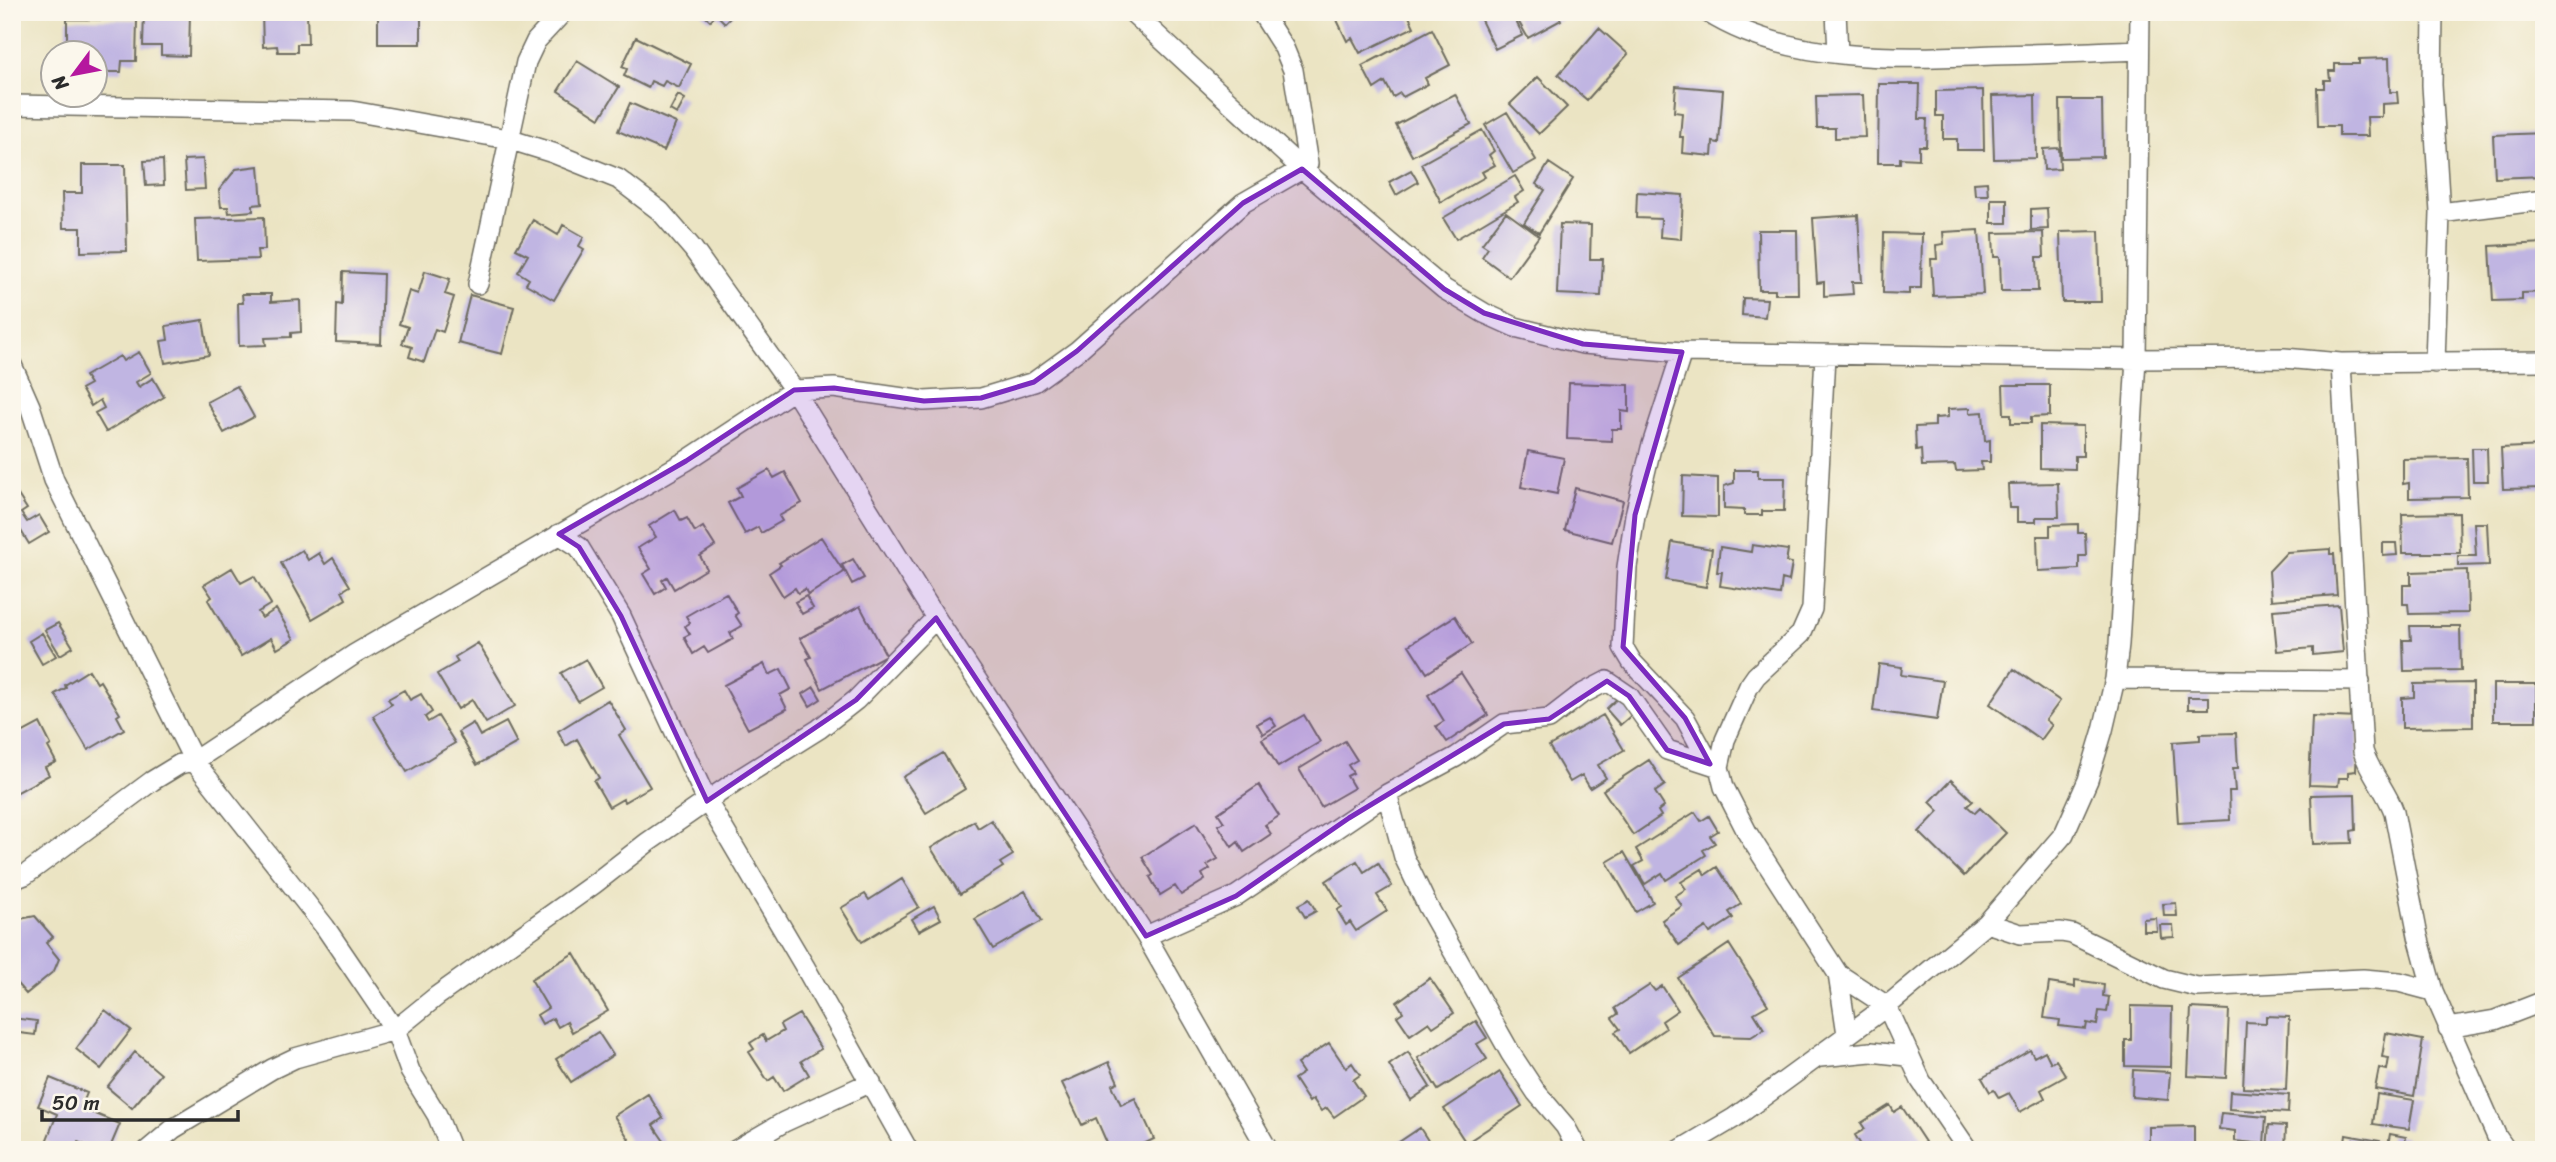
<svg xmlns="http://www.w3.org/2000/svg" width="2556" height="1162" font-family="Sriracha,sans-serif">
<rect width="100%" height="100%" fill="#fbf7ec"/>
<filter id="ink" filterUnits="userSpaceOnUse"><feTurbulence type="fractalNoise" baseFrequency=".0143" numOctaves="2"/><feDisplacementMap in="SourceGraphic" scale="14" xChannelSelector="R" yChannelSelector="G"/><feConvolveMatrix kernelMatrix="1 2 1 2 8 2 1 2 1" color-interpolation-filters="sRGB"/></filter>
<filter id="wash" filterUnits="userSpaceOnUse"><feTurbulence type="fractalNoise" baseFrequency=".00686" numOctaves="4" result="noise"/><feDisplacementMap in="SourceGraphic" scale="28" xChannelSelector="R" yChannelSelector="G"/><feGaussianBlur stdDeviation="1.57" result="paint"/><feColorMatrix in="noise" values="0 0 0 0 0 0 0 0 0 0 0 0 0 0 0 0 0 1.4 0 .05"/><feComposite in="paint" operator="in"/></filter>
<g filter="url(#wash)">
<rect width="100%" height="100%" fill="#ebe4c3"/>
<g id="blocks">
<path fill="#c0b5e2" d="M144,12H190L189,56L161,55V46H143Z
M262,12H307L308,44H297V52H278L277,46L263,47Z
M378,12H421V44H378Z
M701,12H736L725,23L716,14L710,21Z
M1353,12H1407L1414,27L1360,53L1352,38L1347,41L1337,20Z
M1482,12H1511L1523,35L1495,49L1478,14Z
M1513,12H1557L1561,20L1528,38Z
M67,19L137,20L136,61H122L121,72H94V52H67Z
M1599,28L1628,54L1587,100L1558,75Z
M1432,29L1450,65L1425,78L1428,84L1403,97L1400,93L1393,97L1385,82L1374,89L1362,66Z
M636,37L691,64L679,88L665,81L662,86L651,81L648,88L624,76L627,69L622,67Z
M2389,58L2390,92H2397L2398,103L2382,104V117H2367L2368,136H2339V126H2318L2317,88H2324V80H2330L2329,71H2335V64H2359V59Z
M577,61L619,87L600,118L558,91Z
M1538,77L1567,107L1539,134L1510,104Z
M1879,84H1920L1919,119H1927L1926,146H1919V159L1900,158V163H1878Z
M1676,86L1723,90L1719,143L1713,142L1712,156L1682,153L1683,137H1680L1682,113L1674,112Z
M1983,90L1984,150H1957V139H1943V116H1936V91Z
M1455,94L1471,124L1412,156L1396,125Z
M678,95L685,99L677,114L670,110Z
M1863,95L1865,137L1835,138V128H1817L1816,96Z
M2035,95L2036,158L1994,159L1992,96Z
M2060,100H2102L2103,157L2061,158Z
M630,103L676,123L664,151L618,131Z
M1507,112L1536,160L1513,173L1485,125Z
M1482,130L1494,151L1489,155L1495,165L1482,172L1485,177L1441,202L1421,164Z
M2544,133V176L2495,178L2493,135Z
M2059,148L2060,169L2044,170L2043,149Z
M203,159L205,189L186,190L184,160Z
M163,160L164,185L146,186L144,161Z
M1549,163L1573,179L1539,233L1524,223L1545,190L1536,184Z
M82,165H125L127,251L81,252V228H63L62,193H82Z
M259,166L262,204L253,205V211L229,213L228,207H221L219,190L236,169Z
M1411,170L1418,182L1396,195L1389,182Z
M1515,176L1524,191L1515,197L1518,202L1456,239L1443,218Z
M1987,182L1988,195H1975L1974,183Z
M1637,192L1683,195L1681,239L1660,237L1661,219L1636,218Z
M1991,199H2007V223H1991Z
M2047,208L2048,229L2031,230V209Z
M1506,212L1539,236L1509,277L1482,257L1488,248L1482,244Z
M1858,215L1862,282H1852L1853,294L1824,296V282L1817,283L1813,218Z
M264,217L265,250H257L258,259L197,261L195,219Z
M533,220L558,235L563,225L584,237L579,246L584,249L554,300L526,284L529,279L518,272L528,255L516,249Z
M1560,224L1591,225L1590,259H1603L1601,296L1557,294Z
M1758,230H1797L1798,294H1775V290H1759Z
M1979,230L1983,294L1933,296L1931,259H1937L1936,245L1944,244L1943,232Z
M2099,231L2101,302H2062L2060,232Z
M2043,232L2044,257H2037L2038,291H2001L2000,257H1994L1993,233Z
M1884,233L1922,234L1921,288H1909V294L1883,293Z
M2544,243V292L2522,293V300L2493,301L2490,246Z
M425,271L450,279L445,294L454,297L443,332L435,329L424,362L409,357L412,347L402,344L408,327L399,324L409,291L418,294Z
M343,272L383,274L381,344L336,342L337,304L342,305Z
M242,294H271V302L300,300L301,332L291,333V337L265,338L266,345L239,346L238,303H243Z
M470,295L514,307L502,354L458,343Z
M1743,298L1767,299L1765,317L1742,315Z
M203,320L209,355L165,363L161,341L168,340L166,326Z
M139,352L151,373L136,382L139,387L153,378L164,397L106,432L95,413L104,408L100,400L91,406L81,389L90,384L85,376L120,356L123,361Z
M1569,383L1629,385V412L1621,411V429H1612V441L1567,439Z
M2003,385H2050V416L2031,417V423H2011V414H2004Z
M237,386L254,417L224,433L207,402Z
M1970,408V413L1983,412L1985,441L1990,440V462H1981L1982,470L1956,471L1955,465L1922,466L1921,449L1916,450L1915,427L1935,426V418L1948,417V409Z
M2040,425L2083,426V456H2075V469L2040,468Z
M2544,446V488L2503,489L2501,448Z
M2472,448H2487L2488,481H2473Z
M1528,451L1564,458L1557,494L1521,487Z
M2467,458L2468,497L2409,498V483L2403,484V459Z
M769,470L774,478L785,472L802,503L779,516L782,521L761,533L758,527L745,534L728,503L741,496L737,488Z
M1734,470H1758V478H1785L1784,511H1762V515H1744V510L1724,509V486L1734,483Z
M1683,476L1718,478V517L1682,516Z
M2058,483L2059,517H2036V522H2017V508H2009L2008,484Z
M1575,488L1623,501L1612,542L1565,530Z
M18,495L27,509L21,513L27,522L39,515L49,532L29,544L12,516V499Z
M675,510L681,521L687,518L695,532L703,527L715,546L700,556L707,569L674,589L667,577L662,580L666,587L655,594L643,574L651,569L638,548L656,537L649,526Z
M2459,513L2460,553H2403L2402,514Z
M2474,523H2487L2489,565L2458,566V556H2476Z
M2078,524V533H2085L2086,556H2079V569L2038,571L2037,536H2050V525Z
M821,537L844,572L808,595L805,589L798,593L795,588L783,596L769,573L781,565L779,563Z
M1672,542L1712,549L1706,587L1666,580Z
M2383,543H2396L2397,555L2383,556Z
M1752,545L1788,550L1786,562L1792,563L1789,581L1782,579L1780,595L1720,586L1722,572H1717L1720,547L1751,552Z
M2330,549V554H2334L2337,595L2271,600L2269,571L2287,552Z
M302,550L308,560L319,553L325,564L333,558L350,586L342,591L346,599L312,619L281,563Z
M853,559L864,578L852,584L842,565Z
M232,568L241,583L254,576L271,604L258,612L262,618L276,609L294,639L277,649L271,638L241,656L208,600L212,597L204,585Z
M2467,570L2468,613L2409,614L2408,604H2403V585H2411V572Z
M726,593L738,613L735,615L742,626L730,633L733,639L708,653L704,647L693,654L684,637L690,634L685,626L690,623L686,616Z
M806,596L813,608L802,614L795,602Z
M2339,605L2343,652L2313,655V648L2277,651L2273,610Z
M860,606L886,655L822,689L807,659L811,657L800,638Z
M1455,616L1472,644L1427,673L1409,645Z
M58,623L73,647L60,655L45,630Z
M2410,626H2460L2461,670L2404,671L2403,640H2411Z
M42,633L56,656L42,664L29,641Z
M478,643L515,706L486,723L472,700L458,709L437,674L458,662L455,657Z
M586,659L602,687L578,701L561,673Z
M764,664L769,675L781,669L791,689L780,695L787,709L748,729L724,685Z
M1879,664L1902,667L1901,675L1943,681L1937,720L1873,711Z
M2014,669L2060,701L2046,720L2052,725L2041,740L1990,704Z
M89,670L97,683L100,681L120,714L117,716L124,729L88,750L55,694L66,688L65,685Z
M1461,673L1488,715L1447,742L1436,726L1444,721L1428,695Z
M2473,683V727L2402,728V698L2414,697V684Z
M2493,684H2536V721H2493Z
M814,687L821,699L810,706L803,694Z
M404,690L410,700L421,694L432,712L425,717L428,722L438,716L455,743L407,772L373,716L392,704L388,699Z
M1620,696L1634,713L1620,725L1606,709Z
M2188,697H2209V709H2188Z
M608,700L626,730L619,735L650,787L624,802L623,799L609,807L594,781L599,778L577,739L566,746L558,731Z
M1304,715L1320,742L1278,767L1262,739Z
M1603,715L1624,750L1598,765L1606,778L1590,788L1582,775L1570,782L1549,746Z
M2312,716L2358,718L2356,771L2348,772V778H2339L2338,786L2309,785Z
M1270,717L1276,726L1263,734L1257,724Z
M506,722L517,743L477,765L458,732L473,723L480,736Z
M40,723L51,745L48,747L56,762L45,767L49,775L16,793L12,787V738Z
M2236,733L2238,768H2233L2235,791H2229L2230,820L2178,823L2173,742L2200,740V734Z
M1345,741L1357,760L1348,765L1353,773L1347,776L1354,788L1321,807L1299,769Z
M943,753L965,789L926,813L903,777Z
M1649,760L1665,785L1655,792L1664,806L1658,811L1661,816L1633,835L1603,790Z
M1951,780L1973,801L1967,806L1975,813L1980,808L2006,833L1964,876L1919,832L1939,811L1930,802Z
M1259,785L1279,816L1265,825L1271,834L1244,852L1238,842L1232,847L1218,825L1224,822L1218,813Z
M2355,794L2356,830L2351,831L2352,843L2313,844L2311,795Z
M1695,812L1701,821L1709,816L1718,831L1710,836L1715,843L1703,850L1706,855L1666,880L1662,873L1645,884L1634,866L1643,861L1636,849Z
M991,820L1013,855L1000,863L1003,867L960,894L931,848L974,821L978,828Z
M1196,823L1218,859L1207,865L1210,869L1202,874L1205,880L1181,895L1175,886L1160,895L1150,877L1153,875L1142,857Z
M1624,852L1653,902L1636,912L1607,862Z
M1357,861L1364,872L1378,863L1392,886L1377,895L1387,911L1356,931L1350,922L1346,925L1337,910L1342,907L1326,881Z
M1717,867L1741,904L1729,912L1733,918L1710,933L1706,927L1679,945L1662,920L1682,906L1675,896L1686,889L1681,882L1702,869L1705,875Z
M902,879L919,907L862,942L841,908L865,894L869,900Z
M1025,891L1042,921L993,949L975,919Z
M1309,899L1316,911L1305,917L1298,905Z
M2176,903L2177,916H2164L2163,904Z
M934,906L941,919L919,931L912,919Z
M35,916L53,937L46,943L59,959L54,971L26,994L12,978V926L20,919Z
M2156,918L2157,931H2143V919Z
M2160,925H2173L2174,937L2161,938Z
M1729,944L1768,1005L1754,1013L1764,1029L1751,1037L1715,1036L1678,978Z
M574,953L608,1011L572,1032L567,1022L558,1027L553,1018L542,1024L537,1015L548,1008L531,979Z
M1430,978L1454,1013L1433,1027L1429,1022L1410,1035L1397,1016L1403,1012L1397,1002Z
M2075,980L2104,984L2103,996L2109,997L2107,1012L2099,1011L2097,1025L2087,1023L2086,1029L2059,1026L2060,1020L2044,1018L2049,983L2075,987Z
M1650,985L1655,991L1662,986L1678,1010L1662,1021L1666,1028L1629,1053L1615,1032L1620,1029L1612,1018L1618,1014L1615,1008Z
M2131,1006L2172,1007L2171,1067L2125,1066V1040H2131Z
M2191,1008L2229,1010L2226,1078L2188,1076Z
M105,1010L131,1030L101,1069L76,1049Z
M799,1014L821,1049L801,1061L809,1075L783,1091L774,1077L768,1081L749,1052L754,1049L750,1043L763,1035L766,1041L783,1031L780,1025Z
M2266,1016L2289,1017L2286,1090L2243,1088L2246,1022L2266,1023Z
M12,1018L37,1021L35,1035L12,1032Z
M1476,1021L1487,1038L1477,1044L1487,1059L1438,1090L1418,1058Z
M598,1032L613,1055L571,1082L556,1059Z
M2386,1033L2423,1040L2414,1096L2375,1089L2379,1068L2387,1070L2389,1058L2382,1057Z
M1329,1043L1346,1068L1352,1063L1360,1075L1353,1080L1364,1096L1334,1117L1327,1108L1321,1111L1313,1099L1309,1102L1294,1079L1303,1073L1297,1064Z
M2030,1050L2034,1057L2045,1051L2051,1063L2056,1060L2066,1076L2041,1090L2045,1098L2020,1112L2009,1093L1999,1098L1994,1090L1990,1092L1982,1078Z
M135,1052L161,1074L132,1108L107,1087Z
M1408,1052L1430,1087L1411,1100L1389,1065Z
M1109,1062L1118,1082L1112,1085L1121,1105L1135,1098L1154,1139L1131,1150H1110L1096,1118L1082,1125L1062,1083Z
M2133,1070L2170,1072L2168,1100L2132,1097Z
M1500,1072L1522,1106L1466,1143L1444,1109Z
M50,1078L87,1093L81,1108L120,1124L109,1150H83L85,1145L78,1142L74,1150H63L46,1142L57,1114L38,1106Z
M2230,1091L2289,1095L2288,1113L2229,1109Z
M648,1094L663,1118L653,1125L670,1150H626L622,1144L629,1139L614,1116Z
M2377,1094L2414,1100L2409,1129L2373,1124Z
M1890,1105L1894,1112L1902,1107L1925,1142L1913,1150H1864L1855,1135L1865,1129L1861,1123Z
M2221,1113L2266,1117L2264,1144L2235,1141V1131L2219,1129Z
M2269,1125L2286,1126L2285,1150H2267Z
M2194,1126V1150L2149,1149V1127Z
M1420,1128L1434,1150H1400L1396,1144Z
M2390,1134L2406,1137L2404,1150H2387Z
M2346,1135L2380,1141L2379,1150H2344Z"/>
</g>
</g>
<g filter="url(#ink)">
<use href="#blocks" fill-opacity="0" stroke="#6e6c60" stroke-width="2"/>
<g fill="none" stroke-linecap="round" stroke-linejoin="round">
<defs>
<path id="street" d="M1132,12L1302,169L1444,289L1484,313L1515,327L1583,344L1682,352L2136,359L2284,358L2341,363L2544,361
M1261,12L1284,48L1293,70L1308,164
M1707,12C1788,64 1902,59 1994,55C2042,54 2091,52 2139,50
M1836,12L1838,53
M2433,12L2432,85L2440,213L2435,363
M12,105L352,111L508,139L553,153L618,179L660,211L693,249L794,390L936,618L1146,936L1268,1150
M2440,213L2544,200
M478,284L526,62L536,41L563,12
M1682,352L1651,448L1635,515L1627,567L1623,647L1632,662L1685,718L1710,764
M1825,355L1812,609L1801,634L1756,676L1749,686L1725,740L1719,767L1724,787L1748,834L1838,974L1847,1034
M2341,363L2363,751C2370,773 2386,790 2394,812L2418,936L2433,991L2497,1137L2506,1150
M12,365L30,406L54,480L194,761L325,927L395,1030L410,1071L437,1115L451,1150
M559,534L579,547L621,616L707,801L805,967L908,1150
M2115,679L2360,681
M12,880L25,875L152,781L180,764L194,761L355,654L686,461L794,390L834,388L924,401L981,398L1034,382L1077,351L1243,203L1302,169
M1987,923L2020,934L2061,932L2072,934L2164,979L2197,987L2363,979L2399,982L2433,991
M1146,936L1236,896L1387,794
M1838,974L1887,1006L1921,1081L1968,1150
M2448,1028L2495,1020L2544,1001
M1820,1057L1871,1052L1907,1056
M148,1150L173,1129L272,1069L295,1058L395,1030L437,996L594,884L648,842L736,781L819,729L856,700L936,618
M736,1150L784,1122L871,1082
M1578,1150L1565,1126L1536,1092L1511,1054L1427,905L1404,857L1387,794L1456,757L1504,724L1549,719L1580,695L1607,681L1629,696L1667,750L1719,767
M1680,1150L1734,1118L1887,1006L1987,923L2064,834L2088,780L2103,730L2115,679L2119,644L2136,359L2140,12"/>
</defs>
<use href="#street" stroke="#6e6c60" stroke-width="22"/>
<use href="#street" stroke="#fff" stroke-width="19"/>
</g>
</g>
<path fill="#7b2cbf" fill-opacity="0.2" stroke="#7b2cbf" stroke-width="5" stroke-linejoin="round" d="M1302,169L1444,289L1484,313L1583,344L1682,352L1635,515L1623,647L1685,718L1710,764L1667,750L1629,696L1607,681L1549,719L1504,724L1349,818L1236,896L1146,936L936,618L856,700L707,801L621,616L579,547L559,534L686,461L794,390L834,388L924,401L981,398L1034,382L1077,351L1243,203Z"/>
<rect width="2556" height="1162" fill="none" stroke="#fbf7ec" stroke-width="42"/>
<g transform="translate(74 74) rotate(238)"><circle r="33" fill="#fbf7ec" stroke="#a8a59f" stroke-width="2"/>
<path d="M0-5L12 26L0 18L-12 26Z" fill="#b5179e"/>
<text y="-10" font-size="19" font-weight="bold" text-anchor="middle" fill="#2b2b2b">N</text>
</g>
<path d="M42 1110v10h196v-10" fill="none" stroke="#2b2b2b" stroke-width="3.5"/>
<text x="52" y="1110" font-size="21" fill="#2b2b2b" stroke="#fbf7ec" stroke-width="5" paint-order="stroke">50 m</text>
</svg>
